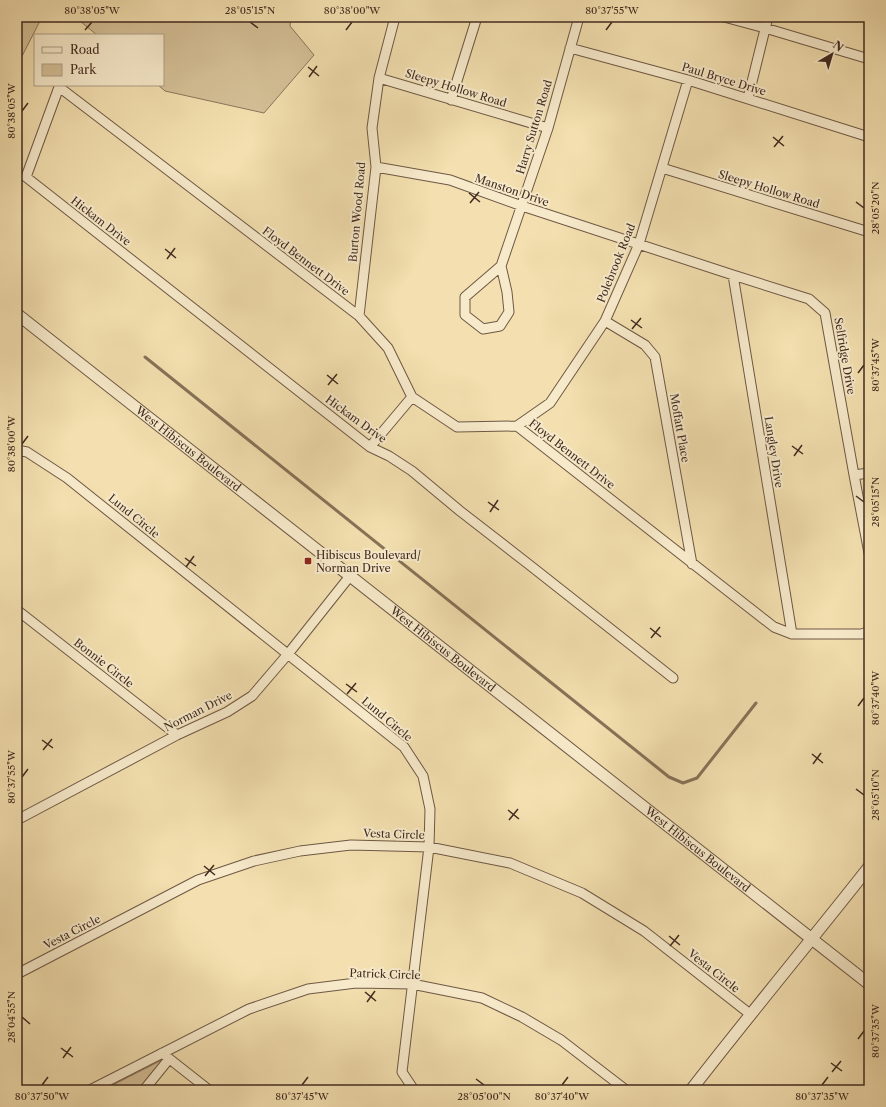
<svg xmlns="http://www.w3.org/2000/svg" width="886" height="1107" font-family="'Libre Caslon Text',serif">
<rect width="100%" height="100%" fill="#f3dfaf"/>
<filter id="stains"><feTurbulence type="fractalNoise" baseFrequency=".005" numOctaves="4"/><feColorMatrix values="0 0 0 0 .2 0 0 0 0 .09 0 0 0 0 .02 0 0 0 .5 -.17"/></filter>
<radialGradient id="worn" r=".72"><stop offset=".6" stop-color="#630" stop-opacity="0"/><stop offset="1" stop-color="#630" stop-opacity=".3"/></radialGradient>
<path fill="#d5c097" stroke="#8b765c" d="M17,17H42L17,66Z
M75,17H291L290,26L314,55L264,113L165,91L158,85H163V35H97Z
M164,1059L139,1090H103Z"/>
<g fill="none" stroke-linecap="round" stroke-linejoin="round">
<path stroke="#877258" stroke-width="3" d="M145,357L669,777L683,783L697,778L756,703"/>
<defs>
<path id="minor" d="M724,17L765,28L869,59
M570,48L688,80L869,137
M379,78L548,128
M748,98L768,17
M451,100L477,17
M376,167L450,180L522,206L733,275L809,299L825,313L854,475L869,553
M662,168L869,232
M501,266L507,292L509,312L500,326L483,329L465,315V297L501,266L548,128L579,17
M733,275L792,634
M359,316L376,167L372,128L379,78L395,17
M605,321L645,345L655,357L692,564
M517,426L550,403L605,321L639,244L688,80
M370,447L412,397
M17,450L27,452L67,478L404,747L423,776L430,809L429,847L402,1072L414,1090
M854,475L869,473
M17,610L177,735
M673,678L527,563L460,511L412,471L389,456L370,447L26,177L59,87L359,316L388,348L412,397L457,427L517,426L774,627L792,634H862L869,631
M17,820L177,735L227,712L252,696L288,654L350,576
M17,974L198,880L254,861L300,851L351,845L429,847L510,863L582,893L644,931L750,1014
M162,1053L209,1090
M90,1090L249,1009L308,989L356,983L412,984L482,998L522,1017L561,1040L626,1090
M144,1090L169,1059"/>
<g id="tertiary">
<path id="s1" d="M17,314L869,984"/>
<path d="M691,1090C749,1015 810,942 869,867"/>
</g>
</defs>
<use href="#minor" stroke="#6e5844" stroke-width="11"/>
<use href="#tertiary" stroke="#6e5844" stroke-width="13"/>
<use href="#minor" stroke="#f7eacb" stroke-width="9"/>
<use href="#tertiary" stroke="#f7eacb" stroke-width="11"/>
</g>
<path fill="none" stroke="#412b20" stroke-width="1.5" d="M250,22L258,28M85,30L92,22M346,30L352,22M606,30L612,22M308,67L319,76M309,77L317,66M22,111L28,103M773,137L784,146M774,147L783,136M469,193L480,202M856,202L864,208M470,203L479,192M165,249L176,258M167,259L175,248M631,320L642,328M632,329L641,318M858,373L864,365M327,375L338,384M328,385L337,374M22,444L28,436M792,446L803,454M794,456L802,445M856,496L864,502M488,502L499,510M490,512L498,500M185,558L196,566M186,567L194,556M650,628L661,637M651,638L660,627M346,684L357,692M347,694L356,683M858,706L864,698M42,740L53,748M43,750L52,739M812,754L823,763M813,764L821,753M22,777L28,769M856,789L864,795M508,810L519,819M509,820L518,809M204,866L215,875M205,876L214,865M669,936L680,945M670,946L679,935M365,992L376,1001M367,1002L375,991M22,1017L30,1024M858,1039L864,1031M61,1048L73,1057M63,1058L71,1047M831,1063L842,1071M832,1072L841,1061M476,1079L484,1085M42,1085L48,1077M302,1085L308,1077M562,1085L568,1077M822,1085L828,1077"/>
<rect fill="#8f2418" stroke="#f7eacb" stroke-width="1.5" x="304" y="557" width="8" height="8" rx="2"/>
<g text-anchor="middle" stroke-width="4" stroke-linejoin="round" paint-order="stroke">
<g font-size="11" fill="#412b20" stroke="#f7eacb">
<text transform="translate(724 79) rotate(17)" y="4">Paul Bryce Drive</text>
<text transform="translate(456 88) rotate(17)" y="4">Sleepy Hollow Road</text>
<text transform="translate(534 127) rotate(-73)" y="4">Harry Sutton Road</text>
<text transform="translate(769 189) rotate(17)" y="4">Sleepy Hollow Road</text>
<text transform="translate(512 190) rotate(19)" y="4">Manston Drive</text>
<text transform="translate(357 212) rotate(-85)" y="4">Burton Wood Road</text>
<text transform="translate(101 221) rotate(38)" y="4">Hickam Drive</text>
<text transform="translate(306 261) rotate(37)" y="4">Floyd Bennett Drive</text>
<text transform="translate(616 263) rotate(-68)" y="4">Polebrook Road</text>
<text transform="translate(845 356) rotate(80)" y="4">Selfridge Drive</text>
<text transform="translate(356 419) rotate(36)" y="4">Hickam Drive</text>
<text transform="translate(680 428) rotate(80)" y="4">Moffatt Place</text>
<text dy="4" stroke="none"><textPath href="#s1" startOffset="218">West Hibiscus Boulevard</textPath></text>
<text transform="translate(774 452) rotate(81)" y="4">Langley Drive</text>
<text transform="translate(572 454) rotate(38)" y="4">Floyd Bennett Drive</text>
<text transform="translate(134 516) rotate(39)" y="4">Lund Circle</text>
<text dy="4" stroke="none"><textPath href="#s1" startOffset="542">West Hibiscus Boulevard</textPath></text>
<text transform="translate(104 663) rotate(38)" y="4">Bonnie Circle</text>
<text transform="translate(198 711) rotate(-27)" y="4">Norman Drive</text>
<text transform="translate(387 719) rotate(40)" y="4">Lund Circle</text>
<text transform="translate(394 834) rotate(2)" y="4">Vesta Circle</text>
<text dy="4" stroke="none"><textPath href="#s1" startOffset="866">West Hibiscus Boulevard</textPath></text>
<text transform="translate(72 932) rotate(-27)" y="4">Vesta Circle</text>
<text transform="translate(714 971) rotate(38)" y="4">Vesta Circle</text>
<text transform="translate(385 974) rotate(2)" y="4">Patrick Circle</text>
</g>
<g font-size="11" fill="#412b20" stroke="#f7eacb" text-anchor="start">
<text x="316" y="559">Hibiscus Boulevard/<tspan x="316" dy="13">Norman Drive</tspan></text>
</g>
</g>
<rect width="886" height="1107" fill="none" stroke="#f3dfaf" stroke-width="44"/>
<rect x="34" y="34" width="130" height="52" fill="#f7eacb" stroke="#ae9e87"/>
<rect x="42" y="47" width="20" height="6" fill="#f7eacb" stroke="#ae9e87"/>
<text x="70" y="54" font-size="12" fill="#412b20">Road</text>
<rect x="42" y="64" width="20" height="12" fill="#d5c097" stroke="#ae9e87"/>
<text x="70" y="74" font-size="12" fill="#412b20">Park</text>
<g transform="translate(832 54) rotate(38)" stroke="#f7eacb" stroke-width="3" paint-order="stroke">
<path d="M0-3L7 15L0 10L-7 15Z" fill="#412b20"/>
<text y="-6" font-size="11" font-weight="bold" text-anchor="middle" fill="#412b20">N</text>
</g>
<rect x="22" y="22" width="842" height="1063" fill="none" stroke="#412b20" stroke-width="1.5"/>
<g font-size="10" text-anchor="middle" fill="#412b20">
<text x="92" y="14">80°38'05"W</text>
<text x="250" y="14">28°05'15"N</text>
<text x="352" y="14">80°38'00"W</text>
<text x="612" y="14">80°37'55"W</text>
<text transform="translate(11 111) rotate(-90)" y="4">80°38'05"W</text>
<text transform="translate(875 208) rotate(-90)" y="4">28°05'20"N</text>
<text transform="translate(875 365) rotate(-90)" y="4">80°37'45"W</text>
<text transform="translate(11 444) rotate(-90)" y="4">80°38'00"W</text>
<text transform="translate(875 502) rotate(-90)" y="4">28°05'15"N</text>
<text transform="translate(875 698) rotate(-90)" y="4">80°37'40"W</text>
<text transform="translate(11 777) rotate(-90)" y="4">80°37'55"W</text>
<text transform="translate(875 795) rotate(-90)" y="4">28°05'10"N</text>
<text transform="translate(11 1017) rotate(-90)" y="4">28°04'55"N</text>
<text transform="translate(875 1031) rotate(-90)" y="4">80°37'35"W</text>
<text x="42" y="1100">80°37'50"W</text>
<text x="302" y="1100">80°37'45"W</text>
<text x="484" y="1100">28°05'00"N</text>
<text x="562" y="1100">80°37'40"W</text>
<text x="822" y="1100">80°37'35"W</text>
</g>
<rect width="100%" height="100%" filter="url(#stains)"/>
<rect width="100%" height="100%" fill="url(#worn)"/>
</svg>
